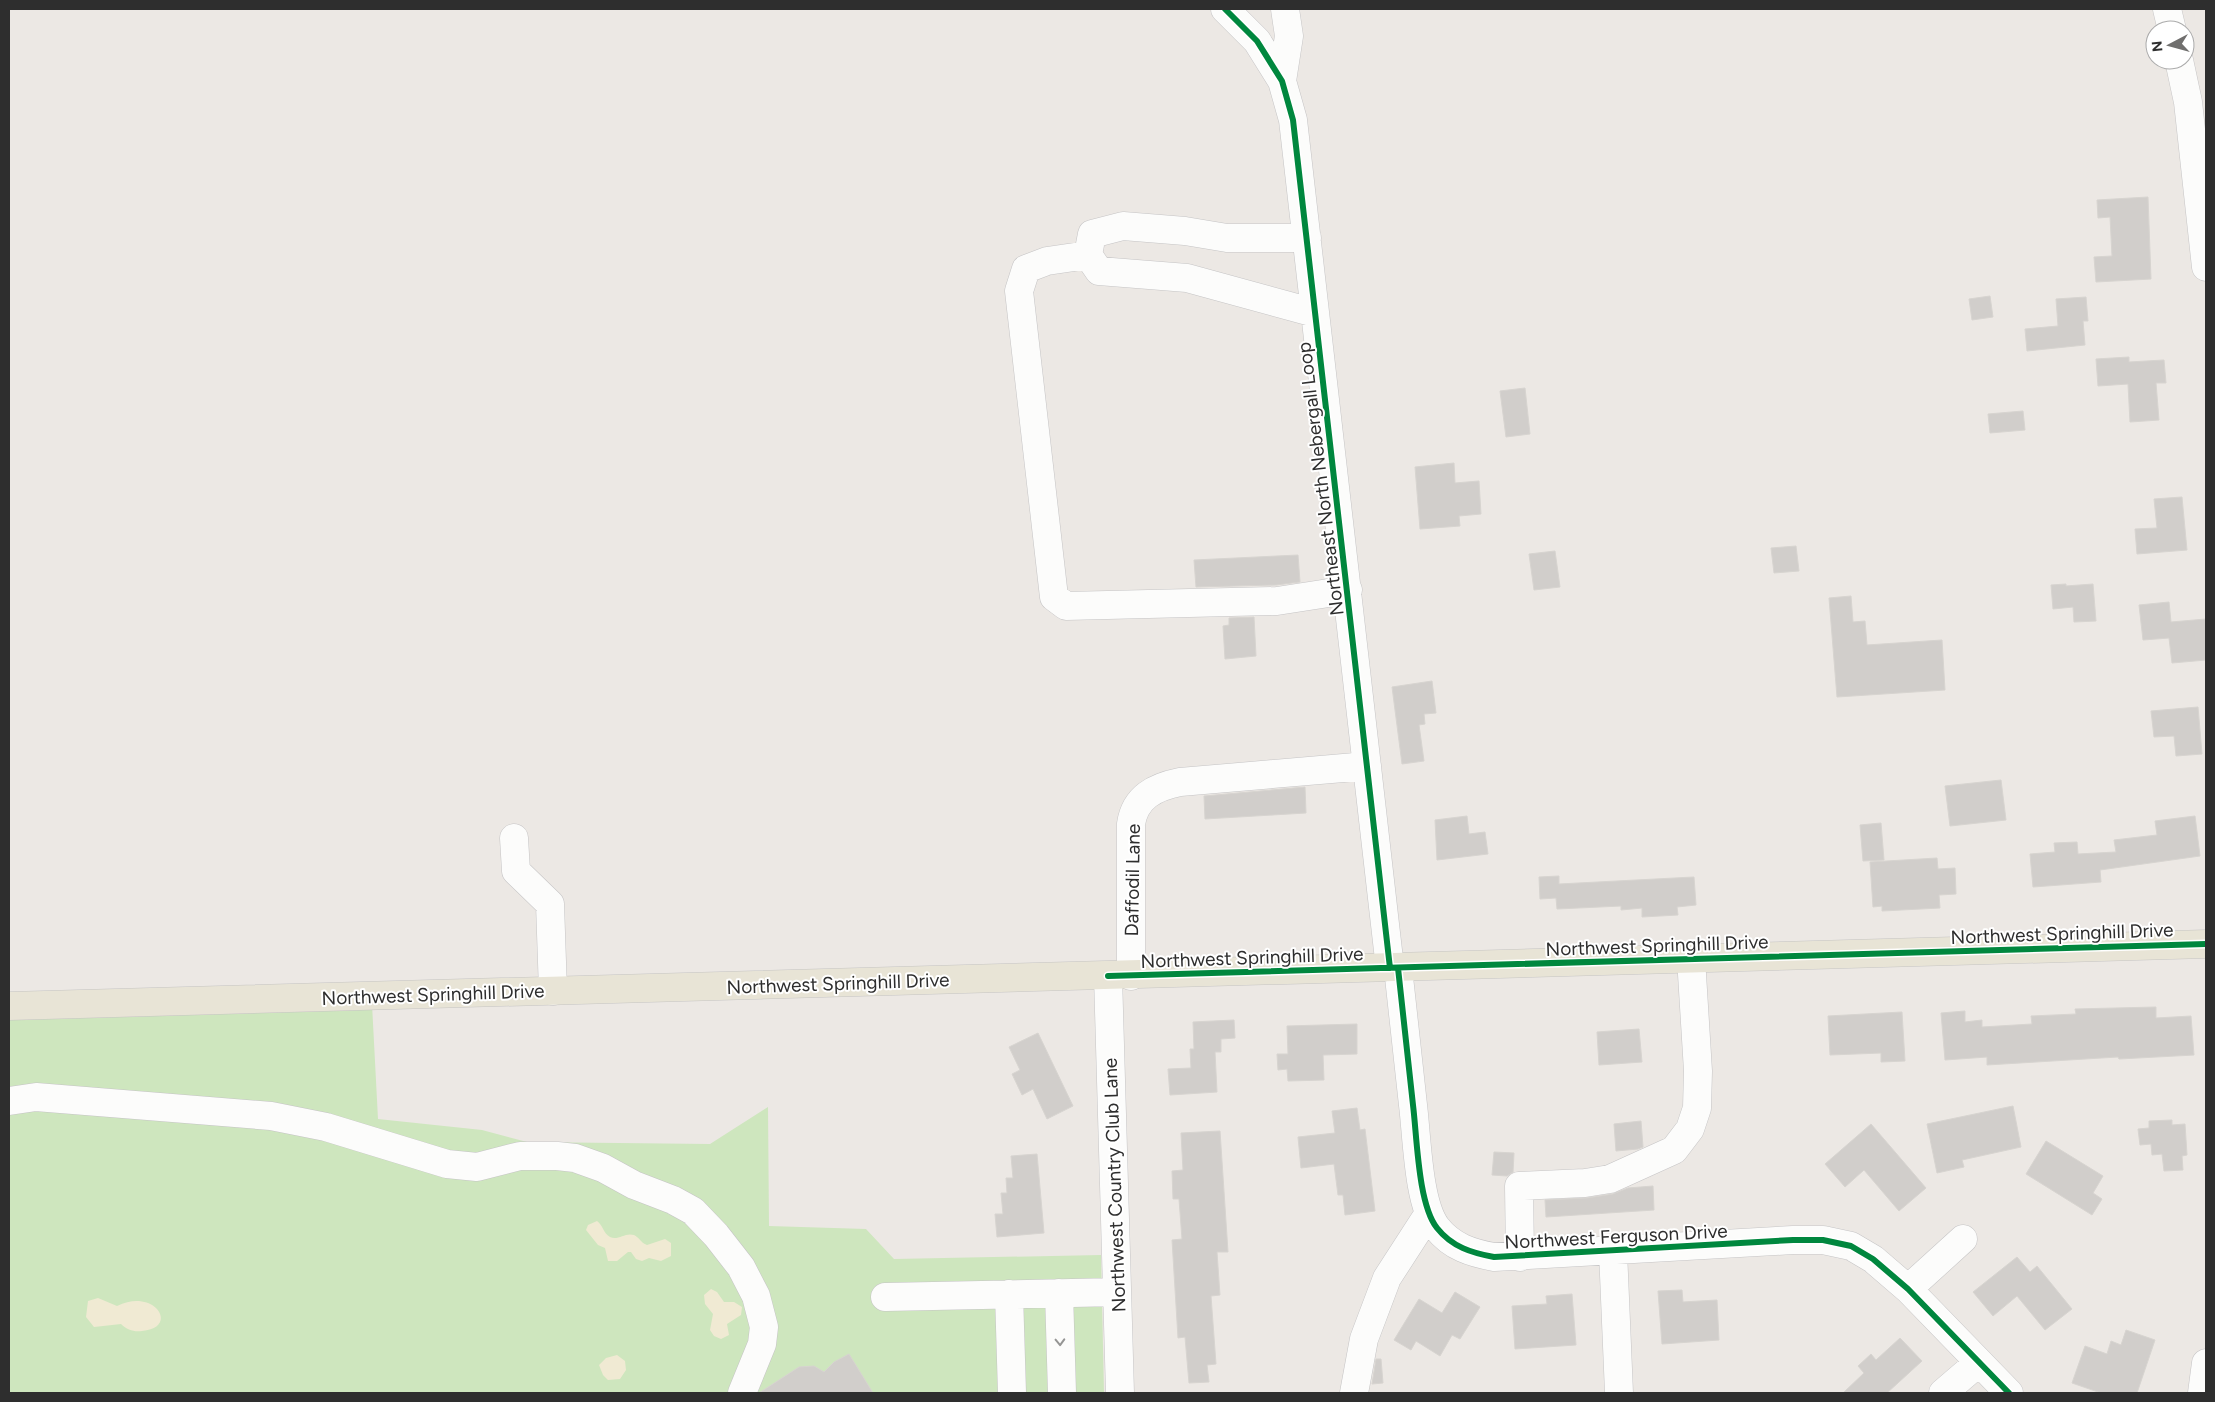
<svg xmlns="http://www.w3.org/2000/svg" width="2215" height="1402" font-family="Figtree,sans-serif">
<rect width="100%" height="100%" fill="#ece8e4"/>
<path fill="#cee6be" d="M372,1004L378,1119L482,1130L527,1142L710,1144L768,1107L769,1226L866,1229L894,1259L1101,1255L1104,1393H9V1016Z"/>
<path fill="#f0ead3" d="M597,1221C603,1225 603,1233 610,1237C618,1241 625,1232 634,1235C639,1237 641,1243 647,1245L665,1239L671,1243V1256L661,1261L649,1258L642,1261L636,1259L631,1252H628L617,1261H608L605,1248L598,1245L586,1230L588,1225Z
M711,1289L717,1292L724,1302H734L742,1307L741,1315L727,1324L729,1335L721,1339L714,1336L710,1330L713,1314L705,1304L704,1295Z
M98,1298L117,1306C155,1287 180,1328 142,1331C134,1332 127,1330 121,1324L94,1327L86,1317L88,1301Z
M617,1355L625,1361L626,1370L620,1379L608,1380L603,1375L599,1365L606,1358Z"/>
<path fill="#d1cecb" stroke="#d7d4d0" d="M2148,197L2151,279L2096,282L2094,257L2112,256L2110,217L2098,218L2097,200Z
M1990,296L1993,317L1972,320L1969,299Z
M2086,297L2088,321H2083L2085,345L2027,351L2025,329L2058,326L2056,299Z
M2129,357V362L2164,360L2166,383H2156L2159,420L2130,422L2128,384L2098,386L2096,359Z
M1525,388L1530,434L1506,437L1500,391Z
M2023,411L2025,430L1990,433L1988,414Z
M1454,463L1455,483L1479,481L1481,514L1459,516L1460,526L1420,529L1415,467Z
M2182,497L2187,550L2137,554L2135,529L2157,528L2154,499Z
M1796,546L1799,571L1774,573L1771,548Z
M1555,551L1560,587L1534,590L1529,554Z
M1298,555L1300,582L1276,585L1196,587L1194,560Z
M2066,584V586L2093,584L2096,621L2074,622L2073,607L2053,609L2051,585Z
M1851,596L1853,622L1865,621L1867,645L1942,640L1945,690L1837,697L1829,598Z
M2169,602L2171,622L2206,619V660L2172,663L2169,638L2143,640L2139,605Z
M1254,617L1256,656L1225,659L1223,626L1229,625V618Z
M1432,681L1436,713L1424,714L1425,724L1419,725L1424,761L1402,764L1392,687Z
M2198,707L2202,754L2176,756L2174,736L2154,737L2151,711Z
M2001,780L2006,820L1950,826L1945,786Z
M1305,787L1306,813L1205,819L1204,796Z
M1467,816L1469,834L1485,832L1488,854L1437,860L1435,820Z
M2195,816L2200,856L2100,870L2101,882L2033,887L2030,854L2055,852L2054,843L2077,842L2078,854L2116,852L2114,840L2157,835L2155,821Z
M1881,823L1884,860L1863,861L1860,825Z
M1937,858L1938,869L1955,868L1956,894L1939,895L1940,908L1882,911V906L1873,907L1870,862Z
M1559,876V884L1694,877L1696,905L1677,907L1678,915L1642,917V908L1621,910V906L1557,909L1556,898L1540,899L1539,877Z
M2156,1007V1018L2191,1016L2194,1055L2119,1059L2118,1057L1987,1065V1057L1945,1060L1941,1013L1965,1011V1022L1982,1020V1027L2032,1024L2031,1016L2076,1014L2075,1009Z
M1902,1012L1905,1061L1881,1062V1053L1830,1055L1828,1016Z
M1234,1020L1235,1038L1221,1039V1052H1215L1217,1092L1170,1095L1168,1069L1191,1068L1190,1049H1194L1193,1022Z
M1357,1024V1054L1323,1055L1324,1080L1288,1081L1287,1069L1278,1070L1277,1054H1288L1287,1026Z
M1639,1029L1642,1062L1599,1065L1597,1032Z
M1038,1033L1073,1106L1047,1119L1033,1089L1022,1095L1012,1074L1020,1070L1009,1047Z
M2013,1106L2021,1147L1962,1160L1964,1167L1937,1173L1927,1124Z
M1357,1108L1360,1130L1365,1129L1375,1211L1345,1215L1343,1195H1338L1334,1164L1301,1168L1298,1137L1335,1133L1332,1111Z
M2172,1120V1125L2185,1124L2187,1155L2182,1156L2183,1170L2164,1171L2162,1154L2152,1155L2151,1144L2140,1145L2138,1129L2149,1128V1121Z
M1641,1121L1643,1147L1638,1149L1616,1151L1614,1124Z
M1871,1124L1926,1188L1899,1211L1864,1170L1845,1187L1825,1164Z
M1220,1131L1228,1252H1217L1220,1295L1211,1296L1216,1364L1207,1365L1209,1382L1189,1383L1185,1337L1178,1338L1172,1240L1182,1239L1179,1199H1173L1172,1171L1183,1170L1181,1133Z
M2046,1141L2103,1176L2093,1193L2102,1199L2092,1215L2026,1174Z
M1494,1152L1514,1153L1513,1172L1507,1176L1492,1175Z
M1037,1154L1044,1233L997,1237L995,1214H1003L1001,1193H1007L1006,1178H1013L1011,1156Z
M1653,1186L1654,1210L1546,1217L1545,1200L1587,1198L1613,1194L1628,1188Z
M2017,1257L2030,1272L2037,1266L2072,1309L2045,1330L2017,1296L1993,1316L1973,1292Z
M1682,1290L1683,1302L1717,1300L1719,1340L1662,1344L1658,1291Z
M1455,1292L1480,1307L1460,1339L1452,1335L1440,1356L1416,1341L1411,1350L1394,1340L1419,1299L1442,1313Z
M1572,1294L1576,1345L1515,1349L1512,1306L1547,1304L1546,1296Z
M2126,1330L2155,1340L2137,1393H2101L2072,1383L2085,1346L2107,1354L2111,1341L2121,1345Z
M1900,1338L1922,1361L1887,1393H1843L1864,1373L1858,1366L1871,1354L1876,1360Z
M849,1354L873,1393H759L799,1367L814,1366L824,1372L834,1362Z
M1376,1359H1381L1383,1383L1372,1384Z"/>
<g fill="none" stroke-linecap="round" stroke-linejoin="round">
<defs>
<path id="minor" d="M1225,9L1257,41L1282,81L1293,120L1390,968
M2167,9L2172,30
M2179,60L2188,102L2206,267
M1282,81L1289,36L1285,9
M1307,238H1227L1185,231L1123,226L1092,234L1088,255L1099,271L1187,278L1315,313
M1088,255L1047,261L1026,269L1019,291L1054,597L1066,606L1277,601L1348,590
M514,838L516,871L550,904L553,991
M1398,968C1403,1014 1408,1060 1413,1105C1417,1137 1418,1204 1437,1228C1452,1247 1472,1253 1494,1257L1793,1240H1823L1851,1246L1873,1259L1908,1289L2009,1393
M1108,976L1120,1393
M1131,976V824C1135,797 1155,787 1180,782L1367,766
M9,1101L36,1097L271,1116L326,1127L447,1164L477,1167L520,1156H557L575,1158L603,1168L634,1185L673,1200L693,1211L716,1235L741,1267L756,1296L764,1327L762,1344L742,1393
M1613,1251L1619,1393
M1520,1257L1519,1186L1585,1183L1610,1179L1674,1150L1690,1129L1697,1108L1698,1071L1691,958
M1908,1289L1963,1239
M1059,1293L1062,1393
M1009,1294L1012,1393
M885,1297L1117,1292
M1354,1393L1364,1339L1387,1278L1429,1213
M1943,1393L1978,1363
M2202,1393L2206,1363"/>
<path id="major" d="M9,1006L2206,944"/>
</defs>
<use href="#minor" stroke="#c5c4c5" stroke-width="29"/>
<use href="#major" stroke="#c6c5c4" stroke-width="29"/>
<use href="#minor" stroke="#fcfcfb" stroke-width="28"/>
<use href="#major" stroke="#e8e4d6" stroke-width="28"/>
<defs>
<path id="cycleway" d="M1225,9L1257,41L1282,81L1293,120L1390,968
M1398,968C1403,1014 1408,1060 1413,1105C1417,1137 1418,1204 1437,1228C1452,1247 1472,1253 1494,1257L1793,1240H1823L1851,1246L1873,1259L1908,1289L2009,1393
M1108,976L2206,944"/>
</defs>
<use href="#cycleway" stroke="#fff" stroke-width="9"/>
<use href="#cycleway" stroke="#00873e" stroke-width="6"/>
</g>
<defs><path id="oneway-chevron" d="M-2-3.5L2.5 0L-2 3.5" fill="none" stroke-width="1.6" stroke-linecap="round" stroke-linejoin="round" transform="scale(1.25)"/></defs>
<use stroke="#959594" href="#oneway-chevron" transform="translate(1060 1342) rotate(88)"/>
<g text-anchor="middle" stroke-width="4" stroke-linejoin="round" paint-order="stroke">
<g font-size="19" fill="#2e2e2e" stroke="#fff">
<text transform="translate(1320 479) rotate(-97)" y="7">Northeast North Nebergall Loop</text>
<text transform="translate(1132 880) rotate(-89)" y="7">Daffodil Lane</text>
<text transform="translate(2062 933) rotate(-2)" y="7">Northwest Springhill Drive</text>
<text transform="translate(1657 945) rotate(-2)" y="7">Northwest Springhill Drive</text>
<text transform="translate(1252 957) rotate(-2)" y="7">Northwest Springhill Drive</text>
<text transform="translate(838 983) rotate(-2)" y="7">Northwest Springhill Drive</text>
<text transform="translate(433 994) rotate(-2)" y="7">Northwest Springhill Drive</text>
<text transform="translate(1114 1185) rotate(-92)" y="7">Northwest Country Club Lane</text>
<text transform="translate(1616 1236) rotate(-3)" y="7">Northwest Ferguson Drive</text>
</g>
</g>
<rect width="2215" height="1402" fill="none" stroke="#2e2e2e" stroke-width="20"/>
<g transform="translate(2170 45) rotate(264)"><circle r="24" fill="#ffffff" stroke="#ababab"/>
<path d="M0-4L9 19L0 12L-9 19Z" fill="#706f6e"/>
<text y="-8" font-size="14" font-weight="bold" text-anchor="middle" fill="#2e2e2e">N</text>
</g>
</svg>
